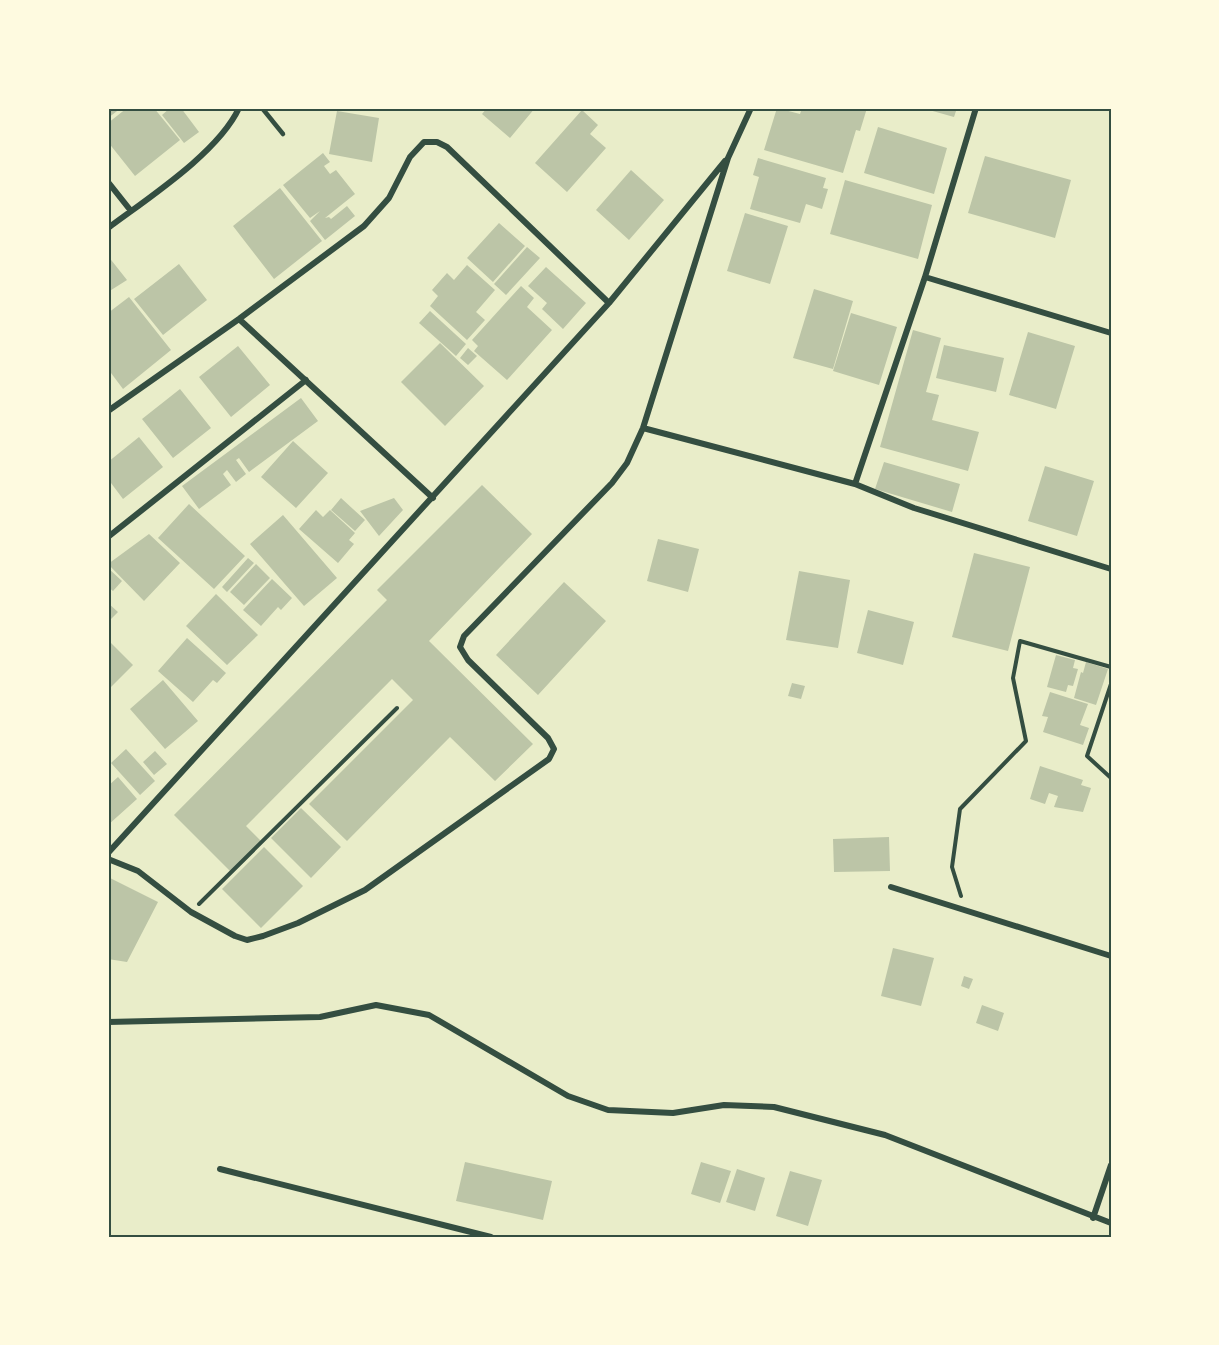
<svg xmlns="http://www.w3.org/2000/svg" width="1219" height="1345" font-family="'Work Sans',sans-serif">
<rect width="100%" height="100%" fill="#e9edc9"/>
<path fill="#bcc5a7" d="M108,108H121L108,118Z
M127,108H154L180,140L135,176L108,142V123Z
M170,108H181L199,132L184,143L162,115Z
M487,108H535L510,138L482,114Z
M777,108L800,114L802,108H867L860,131L856,130L843,173L764,150Z
M922,108H957L954,117Z
M582,110L598,125L590,134L606,148L567,192L535,163Z
M337,111L379,118L372,162L329,154Z
M878,127L947,148L934,194L864,173Z
M323,153L330,162L324,166L330,174L336,170L355,194L325,218L329,217L331,219L347,206L355,216L325,240L310,221L320,211L310,218L283,185Z
M985,156L1071,180L1055,238L968,213Z
M758,158L826,178L823,188L828,189L822,209L806,204L800,223L750,209L759,177L753,175Z
M631,170L664,200L629,240L596,210Z
M845,180L932,205L918,259L830,234Z
M280,188L322,241L274,279L233,226Z
M745,213L788,226L770,284L727,271Z
M499,223L525,246L493,282L467,258Z
M527,247L540,258L506,295L494,284Z
M108,256L127,280L108,292Z
M179,264L207,300L163,335L134,299Z
M467,265L495,290L476,312L485,320L467,340L430,306L438,296L432,290L447,273L454,280Z
M546,267L586,303L563,329L542,309L547,303L528,286Z
M521,286L534,298L527,307L552,330L507,380L474,351L478,346L472,340Z
M814,289L853,301L833,369L793,358Z
M129,297L171,350L123,389L108,369V313Z
M430,311L466,344L456,356L419,323Z
M851,313L897,327L879,385L833,371Z
M913,330L941,338L926,392L939,395L932,420L979,432L968,471L880,447Z
M1028,332L1075,346L1056,409L1009,395Z
M440,343L484,386L445,426L401,382Z
M944,345L1004,358L996,392L936,378Z
M238,346L270,385L231,417L199,377Z
M468,348L477,356L468,365L460,358Z
M180,389L211,428L173,458L142,419Z
M301,398L318,421L249,472L239,458L236,460L246,474L236,482L227,470L223,474L231,485L199,509L182,486Z
M139,437L163,467L123,499L108,479V462Z
M293,441L328,473L296,508L261,477Z
M884,462L960,484L952,512L875,489Z
M1045,466L1094,481L1077,536L1028,521Z
M482,485L532,534L429,641L533,744L495,781L450,737L347,841L309,804L413,700L392,679L246,826L261,841L231,872L174,815L387,600L377,590Z
M341,498L365,520L355,531L331,510Z
M394,498L403,510L379,536L360,511Z
M189,504L245,556L214,589L158,538Z
M316,510L323,517L330,510L355,533L349,540L354,544L338,563L299,529Z
M283,515L337,578L304,606L250,544Z
M149,534L180,563L144,601L108,564Z
M658,539L699,549L688,592L647,581Z
M974,553L1030,567L1008,651L952,637Z
M248,558L254,563L227,592L222,587Z
M256,564L270,578L244,605L230,592Z
M108,568L122,581L113,591L108,587Z
M799,571L850,580L838,648L786,640Z
M272,579L292,598L281,610L278,607L261,626L243,610Z
M564,582L606,621L538,695L496,655Z
M216,594L258,635L227,665L186,626Z
M108,603L118,612L108,622Z
M868,610L914,622L903,665L857,653Z
M187,638L226,673L217,683L213,680L193,702L158,671Z
M108,640L133,665L108,690Z
M1056,655L1075,660L1073,668L1078,669L1073,686L1068,685L1066,692L1047,687Z
M1086,662L1108,669L1096,705L1074,698L1081,672L1083,673Z
M163,680L198,721L165,749L130,709Z
M792,683L805,686L801,699L788,696Z
M1050,692L1088,704L1080,725L1089,728L1083,745L1043,732L1048,717L1042,716Z
M126,749L155,781L140,795L111,763Z
M155,751L167,764L154,775L143,762Z
M1040,766L1083,780L1081,785L1091,788L1083,812L1054,807L1058,796L1049,793L1045,804L1030,799Z
M118,777L137,799L108,825V786Z
M301,808L341,847L311,878L271,838Z
M889,837L890,871L834,872L833,839Z
M264,847L303,886L261,928L222,889Z
M108,877L158,902L127,962L108,959Z
M893,948L934,958L921,1006L881,996Z
M964,976L973,979L969,989L961,986Z
M982,1005L1004,1013L998,1031L976,1023Z
M465,1162L552,1181L543,1220L456,1201Z
M701,1162L731,1171L720,1203L691,1194Z
M737,1169L765,1178L755,1211L726,1202Z
M790,1171L822,1180L808,1226L776,1216Z"/>
<g fill="none" stroke-linecap="round" stroke-linejoin="round">
<path stroke="#344e41" stroke-width="4" d="M1111,684L1087,756L1111,778
M961,896L952,867L960,809L1026,741L1013,678L1020,641L1111,667
M199,904L397,708"/>
<path stroke="#344e41" stroke-width="4.5" d="M262,108L283,134"/>
<path stroke="#344e41" stroke-width="6" d="M108,182L131,211
M108,228C148,198 218,153 239,108
M925,277L1111,333
M239,319L433,498
M108,411L239,319L364,226L389,198L410,157L424,142H437L447,147L609,303
M643,428L855,484L914,508L1111,569
M855,484L925,277L976,108
M108,537L306,380
M108,853L609,303L725,161
M108,859L138,871L191,912L235,936L247,940L263,936L298,923L365,890L549,759L554,749L548,738L468,660L460,647L464,636L612,483L627,463L643,428L728,158L751,108
M891,887L1111,956
M108,1022L320,1017L376,1005L429,1015L568,1096L608,1110L673,1113L724,1105L774,1107L885,1135L1111,1223
M220,1169L491,1237
M1093,1218L1111,1165"/>
</g>
<rect width="1219" height="1345" fill="none" stroke="#fefae0" stroke-width="219"/>
<rect x="110" y="110" width="1000" height="1126" fill="none" stroke="#344e41" stroke-width="2"/>
</svg>
